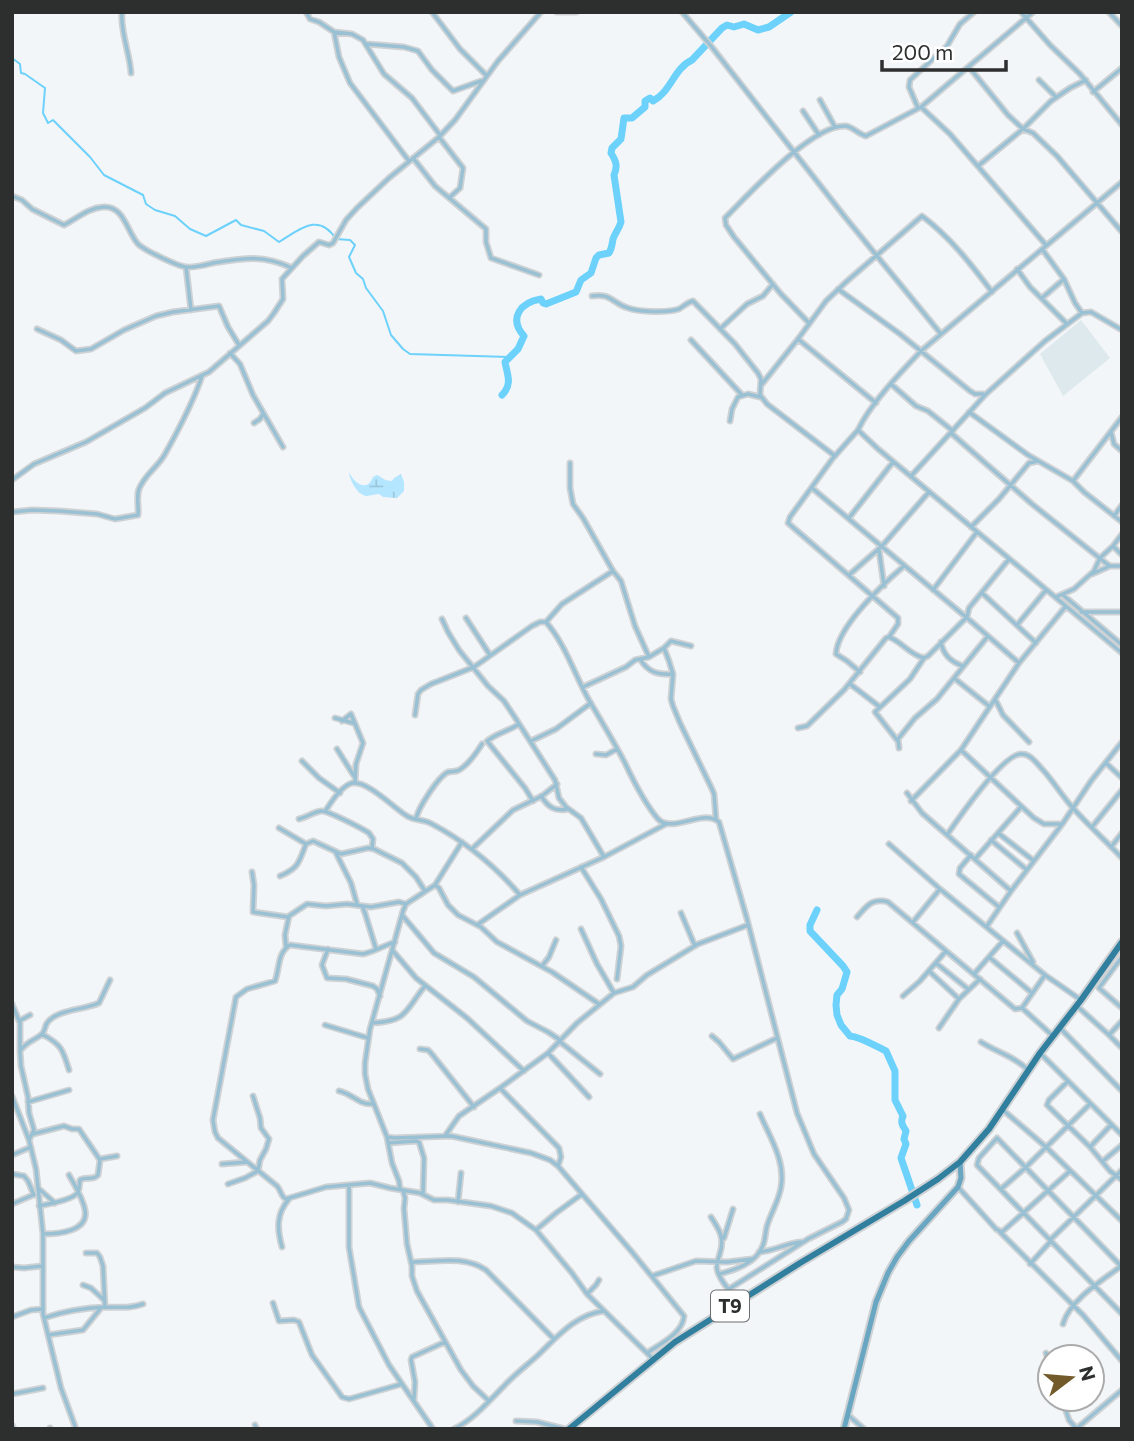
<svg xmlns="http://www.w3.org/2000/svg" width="1134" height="1441" font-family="Commissioner,sans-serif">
<defs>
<pattern id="wetland-marsh" width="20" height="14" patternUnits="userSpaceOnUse" patternTransform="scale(1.75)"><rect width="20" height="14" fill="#b4e7ff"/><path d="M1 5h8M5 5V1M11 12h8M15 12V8" fill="none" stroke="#9bc6db"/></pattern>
</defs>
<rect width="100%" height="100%" fill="#f3f6f8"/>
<path fill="#dee9ee" d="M1081,320L1110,358L1063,396L1040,354Z"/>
<path fill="url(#wetland-marsh)" d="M349,472C354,483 367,493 373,477L377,475C383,478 385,481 392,481L394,478L401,474L404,482V491L397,498L383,497L379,494C377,494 368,496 366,496C357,494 350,481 349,472Z"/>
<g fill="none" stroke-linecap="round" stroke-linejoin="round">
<path stroke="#6cd1fb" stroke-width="2" d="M12,58L20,64L21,73L25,74L45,88L43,113L48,123L53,120L90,157L104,175L143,195L146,204L155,210L175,216L190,229L206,236L236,220L241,225L264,231L279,242C300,229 319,212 336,239L350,240L355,245L349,257L356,273L363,279L366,288L383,311L391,335L403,349L410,354L509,357"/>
<path stroke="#6cd1fb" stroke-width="7" d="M502,395C513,384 507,374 505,362L518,349L524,336C508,318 521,302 541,299L543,303L546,304L576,292L581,280L591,273L596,258L599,255L609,253C612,248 612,245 613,239C615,233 619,229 621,222L614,175C618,166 616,161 611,153L612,148L621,139L624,118H632L645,107V101L650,98L653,101C671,92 674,68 692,60L722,28L727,25L734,27L744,24L758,30L769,27L791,12
M817,910L810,925V931L843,966L847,972L842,989L837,995L836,1005L837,1015L841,1025L850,1036C861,1037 875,1046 886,1051L895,1071V1100L903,1116C900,1123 903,1126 906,1131L904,1139L906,1144L901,1158L917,1205"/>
<defs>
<path id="street" d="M122,12C120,31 130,54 131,73
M306,12L310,19L319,22L334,32L352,34L363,40L384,74L412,98L440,135
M432,12L460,49L487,76
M557,12H576
M682,12L711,46L845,217L941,334
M1021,12L1050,45L1080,74L1122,125
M1109,12L1122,26
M334,32L339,57L350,83L409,161
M367,44L404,47L418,51L432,70L453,91L481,81
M969,67L1008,115L1023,129L1033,133L1057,156L1122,232
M1039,80L1056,97
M1093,92L1122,68
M820,100L835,127
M921,107L950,134L1046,245
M918,108L909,87L910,80L947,46L960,24L974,12
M803,111L819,135
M439,137L463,168L460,188L449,198
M413,158L435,186L486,229V242L491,258L539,275
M978,166L1023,129L1051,101L1070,88L1086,80
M1122,182L921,351C901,372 870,404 858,430L877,448L1122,653
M12,196L22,200L32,209L64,225C76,219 88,208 103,207C124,205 127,232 138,244C144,250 177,266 186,267C194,268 205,265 213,263C243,258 263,254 292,268
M1042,249L1064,279L1075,303L1082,313
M186,267L191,310
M1017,269L1030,287L1067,324
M838,289L900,334L970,391L975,394H983
M592,296C611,293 612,303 628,308C639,312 667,313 679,309C684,306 688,302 693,301L735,344L758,373L761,379L760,395L767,404L835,456
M1042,298L1064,279
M809,323L781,294L734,237L726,225L725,218L728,215C750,193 814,123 846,126C853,127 858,134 866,136L921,107L1033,12
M37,329L61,340L76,351L91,349L124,330L156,316L173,312L219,306L228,327L239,345
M720,329L747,304L763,296L773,284
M798,339L876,403
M691,340L742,395
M230,353L240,364L253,395L283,447
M762,384L798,339L826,301L846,282L922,216C950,237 971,264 992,292
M891,384L916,406L928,411L953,431
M969,412L1028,455L1073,481L1084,492L1122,522
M730,421L732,409L738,397L748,394L760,397
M254,423L260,419L263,414
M858,430L833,458L790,517L788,523L898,618V624L889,637
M1111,432L1114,444L1122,451
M951,433L1032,504L1107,564L1110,566H1122
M570,463V488L573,504L583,518L613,571L621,581L635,626L649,657
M911,476L986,394L1045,341L1082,313L1091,312L1122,330
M12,480L34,464L86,442L145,408L165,393L209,372L268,321L274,313L283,299L282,279L303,256L319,242L329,245L333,243L346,220L357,208L389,178L439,137L455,120L498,61L541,12
M1073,481L1122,417
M812,488L973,623L1019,663
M12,512L32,510L59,511L97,514L115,519L138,515C139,507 136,497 139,489C145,474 158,467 165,454C179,429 193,403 202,376
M1114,516L1122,505
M849,518L893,462
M971,527L999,499L1029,463L1038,461
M1113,546L1122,555
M879,550L884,586
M1092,574L1110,566
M849,575L882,546L929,492
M933,590L977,532
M982,593L1036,643
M1063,595L1122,645
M1056,597L1074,589L1094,571L1100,558L1113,546L1122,534
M1081,612H1122
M466,618L490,655
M442,619L448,632L459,650L488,686L504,701L516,719L555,780L559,798L566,807L581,818L604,857
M546,622L562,604L613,571
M1017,625L1046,590
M941,642C943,655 951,662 963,666
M664,648L669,661L673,674L671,699L673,706L680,723L712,789L714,794L716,819
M640,659C648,672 657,675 673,674
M860,672L847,661L836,654C837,627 884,583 904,566
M954,678L989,706
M850,684L880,707
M583,687L626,667L635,660L649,657L664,648L671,641L691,646
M995,699L1003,715L1029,742
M415,715L418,694L421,690L431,684L474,667L532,626L540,622H546C566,645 575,676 590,702C602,722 614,742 625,763C633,780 646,805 658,819C672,834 704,808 719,822L747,919L797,1113L814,1154L844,1198L849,1210L846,1219L842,1222L808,1239L729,1289
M335,718L353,723
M342,721L351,714L363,743L356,764L355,783
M519,724C509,731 497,733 487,741L525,788L533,801
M798,728L807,726L844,690L886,638L889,637C902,642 910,655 924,658L928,656L967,617L969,608L1009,559
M897,740L875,712L910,679L924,658
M531,741L556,729L591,703
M899,748L898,739L915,718L937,699L988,636
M337,749L354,776
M961,750L1034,818L1044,824H1060
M596,754L606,755L617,749
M302,761L319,778L340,793
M1106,763L1122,778
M907,793L922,813L1011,891
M541,796C548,807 555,812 568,809
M911,801L961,750L1019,663L1066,606
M326,810C331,802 342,786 352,783C367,780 395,809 407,816C415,821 424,819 432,824C466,842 495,866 520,895
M299,819C307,817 314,812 321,811C327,810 363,829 369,833L373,839L372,848
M416,819C418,808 438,777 448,772C452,771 456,772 459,770C468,765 477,752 482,744
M1092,827L1122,790
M279,828L306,844
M998,833L1034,861
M947,835C958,819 1004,752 1022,754C1031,754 1037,764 1043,770C1054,782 1062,796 1073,808C1088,825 1106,841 1122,858
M991,840L1027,870
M462,842L435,885L406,904L403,911L370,1029L365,1063V1074L368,1089L387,1137L394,1138L451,1136L531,1153L550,1160L558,1166
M889,844L940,889L1045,975L1081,1000
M1111,847L1122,833
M473,848L513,810L542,796L557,784
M336,853L351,883L357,904
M971,855L960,868L959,874L999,907
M975,859L1021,807
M581,867L601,899L619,936L621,946L617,979
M252,872L254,885L253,912L288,917
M280,876C299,868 299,862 306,844L313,841L341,854L368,848L374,849L402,863L416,877L425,891
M435,885L439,888L448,905L458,915L481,927L497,942L552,972L599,1004
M362,906L365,913L376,949
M681,913L695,946
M402,915L434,953L474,977L527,1021L548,1032L560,1040
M857,917C866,907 872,897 888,902L1015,1009L1022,1008L1045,975
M913,922L940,889
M477,925L520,895L604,857L666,824
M987,926L1011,891L1063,823L1091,781L1122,742
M581,929L597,964L614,993
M1017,933L1033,962
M395,942C385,945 374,952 363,954L290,945C277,953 280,968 275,981L247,989L236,997L213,1120L215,1132L218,1138L277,1186C281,1190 281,1197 286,1199L326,1187L370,1183L390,1188L420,1193L434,1200H448L491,1206L512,1213L536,1230L572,1273L587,1294L653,1359
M286,947L285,935L289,916L307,904L326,906L347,904L371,907L399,902L406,904
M328,949L322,965L327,978L346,979L373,986L377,989L380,996
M393,951L416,978L467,1018L524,1071
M989,957L1032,993
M1122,957L1099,988L1122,1008
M936,963L968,989
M542,966L549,957L556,940
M929,971L959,999
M974,974L1003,941
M903,996L920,981L946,951
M12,1004L20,1023V1051
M1077,1006L1109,1035
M1022,1008L1053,1036
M19,1021L30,1015
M1122,1021L1109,1035L1122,1048
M372,1023C409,1021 405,1010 425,986
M325,1025L368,1038
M939,1028L959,999L980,979
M1061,1029L1122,1091
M42,1034C62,1045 63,1050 69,1070
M712,1036L719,1042L733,1059L777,1038
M559,1041L600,1074
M981,1042C998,1053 1014,1056 1028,1070
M420,1049L428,1050L431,1053L474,1107
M548,1053L589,1097
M1040,1053L1122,1135
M1068,1081L1049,1100L1047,1105L1090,1147L1110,1171L1122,1180
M500,1088L559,1148L561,1157L558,1166L632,1252L684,1316C683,1333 660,1344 647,1353
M339,1091C353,1094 357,1104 372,1104
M12,1096L29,1140L36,1169L43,1234V1314L61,1388L76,1429
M28,1102L69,1090
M1003,1110L1046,1147L1122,1221
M33,1134L64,1126L72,1129H79L100,1160L98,1175C93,1181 86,1176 80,1180C79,1184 80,1188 78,1192C74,1200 48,1204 39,1206
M445,1136L459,1116L500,1088L548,1053L577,1023L614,993L633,987L647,975L698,944L748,925
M387,1137L392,1163L399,1181L400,1189
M29,1140L34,1130L29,1113L28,1097L21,1066L20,1051C28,1040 36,1040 42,1034C46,1029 44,1028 47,1023C57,1009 85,1010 99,1003L110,980
M388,1143L416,1141L419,1142L424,1158L423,1194
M1090,1147L1111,1125
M12,1155L31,1147
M100,1159L117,1156
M1103,1161L1122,1145
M222,1164L247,1162
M12,1174L24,1176L28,1181L34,1195
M228,1184L245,1178L258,1171L260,1160L266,1149L269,1139L261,1128L260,1118L253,1096
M349,1185V1247L359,1307L389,1365L433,1429
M958,1187L996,1229L1002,1232L1070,1171
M38,1188L55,1203
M1001,1189L1025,1168L1090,1104
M403,1190L405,1198L404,1209L407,1244L412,1266V1276L417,1291L461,1370L473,1386L489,1401
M458,1202L461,1173
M12,1204L33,1195
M711,1217C719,1229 725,1238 720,1253C719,1258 716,1263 717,1269C719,1280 731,1292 738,1301
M536,1230L556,1213L582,1194
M1000,1232L1083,1315L1122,1361
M43,1234C57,1234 89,1232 85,1210C83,1198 75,1186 69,1175
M724,1238L733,1209
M1050,1240L1122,1170
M282,1247C277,1229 276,1214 289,1199
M759,1252C774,1251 787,1243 801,1242
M86,1253H97L100,1257L103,1266L105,1307
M411,1262C437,1262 463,1255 486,1270L554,1339
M1030,1264L1051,1241
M12,1267L24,1268L42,1266
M1122,1267L997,1138L979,1158L977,1165L1122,1314
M719,1274C735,1270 757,1263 763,1245C766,1238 765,1230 768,1223C772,1211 779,1200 781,1187C786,1161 769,1136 760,1114
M652,1276L696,1261L727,1262L752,1259
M83,1285L91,1288L104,1300
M587,1294L596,1285L599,1280
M273,1303L279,1321L294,1320L299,1322L312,1355L342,1397L349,1399L402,1384
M12,1317L31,1310L43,1309
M44,1318C64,1311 84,1308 105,1307C118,1307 130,1309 143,1304
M1063,1324C1069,1301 1102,1280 1120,1267
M48,1335L83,1330L101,1308
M1046,1353L1050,1366
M12,1394L43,1388
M414,1399L415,1382L411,1360L412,1357L445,1342
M1062,1399L1069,1420L1076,1428
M848,1415L864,1429
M516,1421L537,1422L565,1429
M12,1425L14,1429
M255,1425L257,1429
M50,1428V1429
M454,1429C474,1419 489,1401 504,1386C514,1375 526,1366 537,1356C556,1338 576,1314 604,1311
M1076,1429L1122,1390"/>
<path id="secondary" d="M844,1429L876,1302L888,1273L897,1257L909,1241L958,1187L961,1178L960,1162"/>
<path id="highway" d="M569,1429L675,1342L800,1263L904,1201L938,1179L960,1162L989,1129L1040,1053L1081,1000L1122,942"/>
</defs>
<use href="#street" stroke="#cfd2d4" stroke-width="7"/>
<use href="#secondary" stroke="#cfd2d4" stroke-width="9"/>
<use href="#highway" stroke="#cfd2d4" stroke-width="10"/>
<use href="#street" stroke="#99c1d3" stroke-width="3.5"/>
<use href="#secondary" stroke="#68a6c2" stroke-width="5"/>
<use href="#highway" stroke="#317f9e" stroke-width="6"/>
</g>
<g text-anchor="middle" stroke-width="5" stroke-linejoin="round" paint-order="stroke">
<rect fill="#fff" stroke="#6c6d6d" stroke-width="2" x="711" y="1290.5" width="38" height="31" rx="5"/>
<g font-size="19" font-weight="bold" fill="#2d2e2e">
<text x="730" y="1313">T9</text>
</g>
</g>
<rect width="1134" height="1441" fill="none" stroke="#2d2e2e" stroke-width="28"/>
<g transform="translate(1071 1378) rotate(74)"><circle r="33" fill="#ffffff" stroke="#ababab" stroke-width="2"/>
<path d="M0-5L12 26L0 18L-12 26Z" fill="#725a2a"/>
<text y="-10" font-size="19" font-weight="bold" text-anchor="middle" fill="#2d2e2e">N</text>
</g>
<path d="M882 60v10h124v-10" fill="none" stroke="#2d2e2e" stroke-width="3.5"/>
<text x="892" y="60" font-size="21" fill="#2d2e2e" stroke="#ffffff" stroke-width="5" paint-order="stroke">200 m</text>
</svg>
